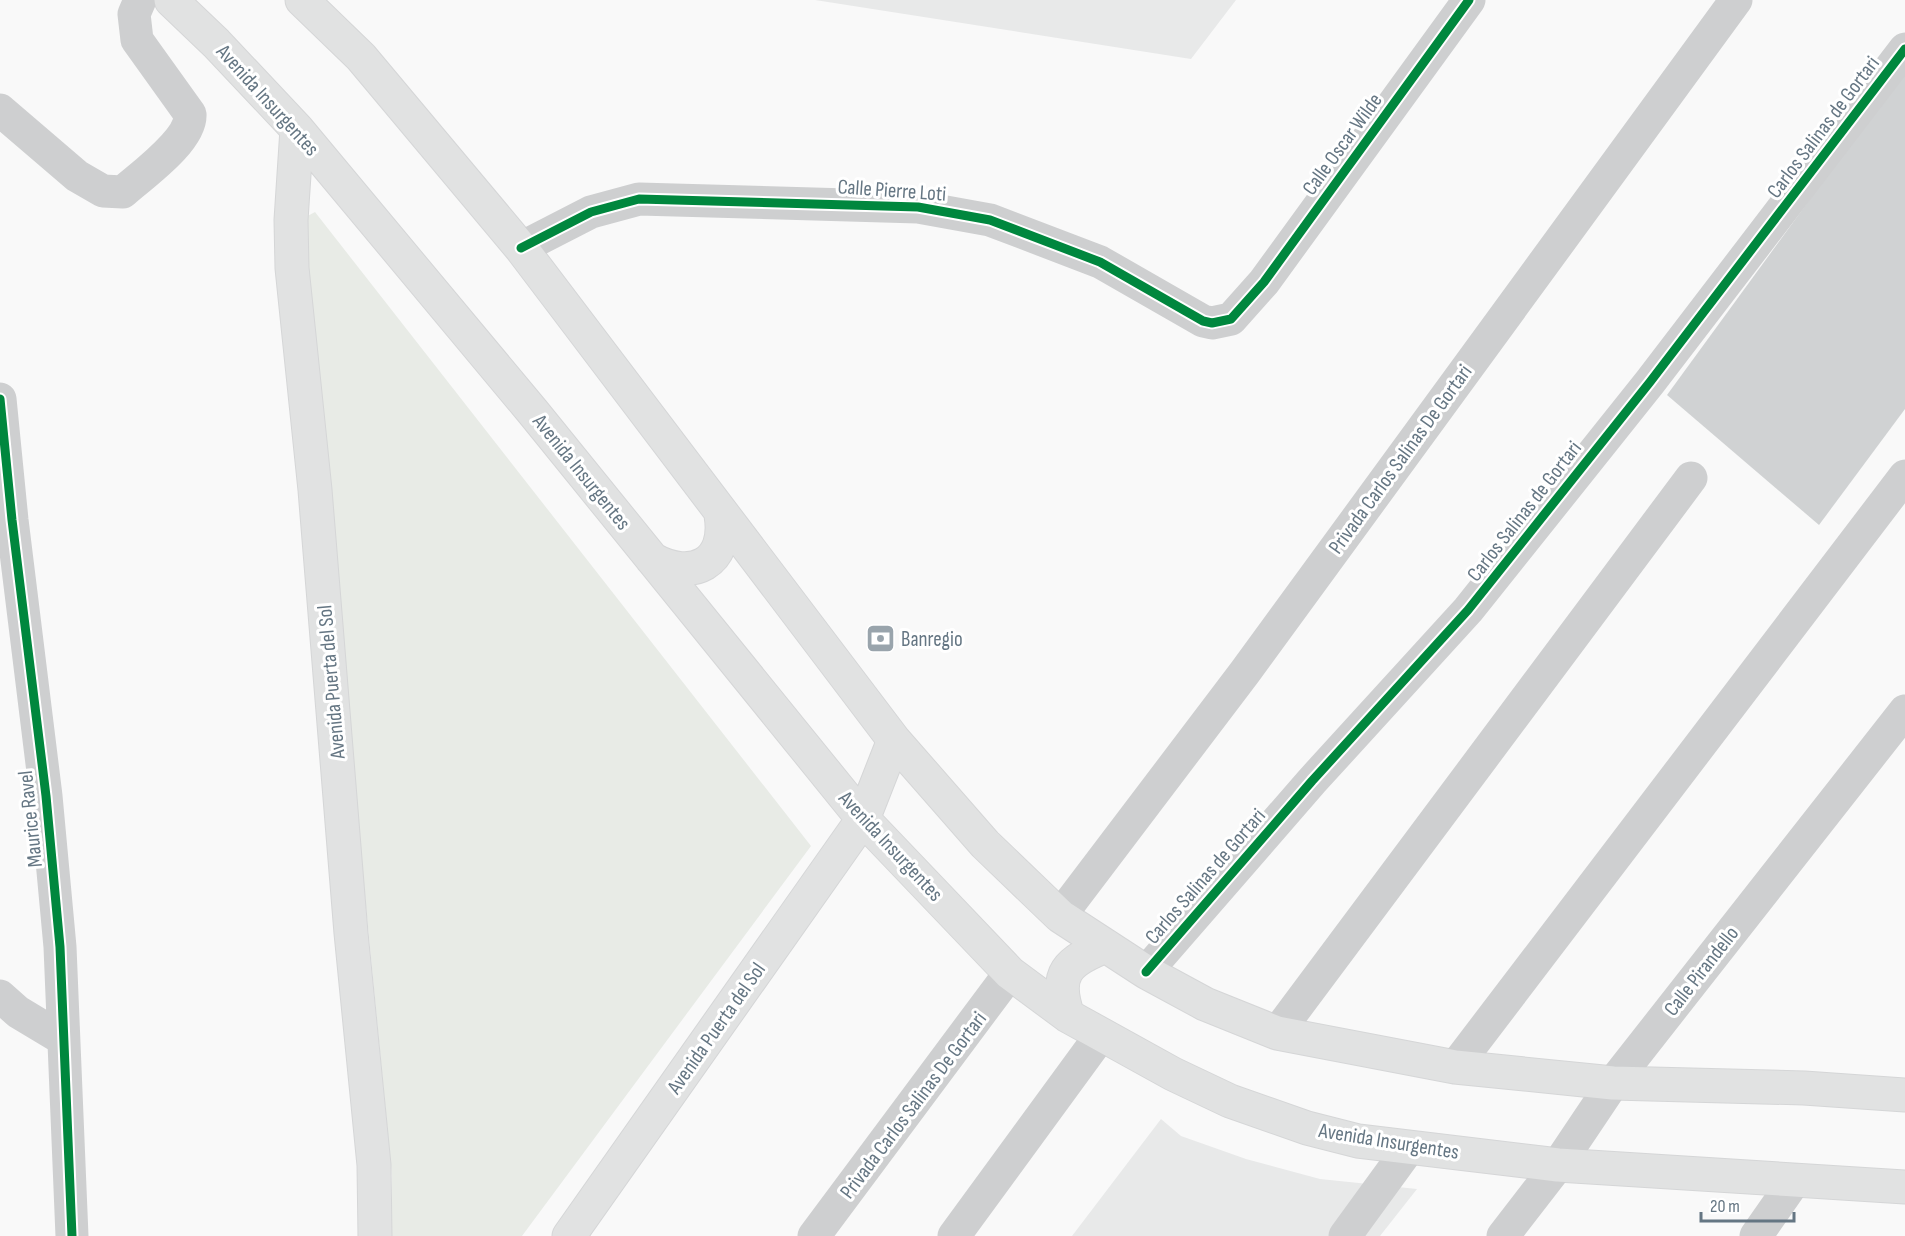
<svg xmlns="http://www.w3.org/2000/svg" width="1905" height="1236" font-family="'Sofia Sans Condensed',sans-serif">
<rect width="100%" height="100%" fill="#f9f9f9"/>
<path fill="#e8e9e9" d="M815,0H1236L1191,59Z
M1161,1119L1181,1136L1246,1159L1320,1179L1417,1189L1380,1236H1072Z"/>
<path fill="#e8ebe6" d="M315,212L811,846L522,1236H392V1176L309,314L302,219Z"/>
<path fill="#d0d2d3" d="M1905,69V409L1819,525L1667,395Z"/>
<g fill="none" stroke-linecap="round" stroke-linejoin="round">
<defs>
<path id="major" d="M171,0L216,43L297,129L533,412L863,819L1010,973L1068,1016L1173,1074L1230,1101L1307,1128L1358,1141L1558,1165L1905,1187
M302,0L361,57L521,248L894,740L985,844L1060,916L1146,972L1205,1004L1277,1033L1455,1067L1613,1083L1804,1088L1905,1095
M297,129L291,220L292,268L315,490L351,933L374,1165L375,1236
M652,559C692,582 729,563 721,515
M1068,1016C1053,973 1068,961 1106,946
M569,1236L863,819L894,740"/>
</defs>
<use href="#major" stroke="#d5d6d7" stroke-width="35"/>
<path stroke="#cecfd0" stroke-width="33" d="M0,110L77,176L103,191L123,192C142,175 192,140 190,114L137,40L134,14L140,0
M521,248L591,212L639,199L918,207L990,220L1100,262L1203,321L1212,323L1231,319L1264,282L1469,0
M0,399L12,520L46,796L60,947L72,1236
M1060,916L1245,672L1736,0
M1146,972L1312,781L1468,610L1650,382L1905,49
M0,996L18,1012L63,1039
M1277,1033L1691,478
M1455,1067L1905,476
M814,1236L1010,973
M954,1236L1101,1035
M1345,1236L1409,1148
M1503,1236L1558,1165L1613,1083L1905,711
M1756,1236L1795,1180"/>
<use href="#major" stroke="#e1e2e2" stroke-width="33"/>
<defs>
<path id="cycleway" d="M521,248L591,212L639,199L918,207L990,220L1100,262L1203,321L1212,323L1231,319L1264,282L1469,0
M0,399L12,520L46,796L60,947L72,1236
M1146,972L1312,781L1468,610L1650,382L1905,49"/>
</defs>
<use href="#cycleway" stroke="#fff" stroke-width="13"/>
<use href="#cycleway" stroke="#00873e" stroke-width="9"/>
</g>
<defs>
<symbol id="bank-square" viewBox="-11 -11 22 22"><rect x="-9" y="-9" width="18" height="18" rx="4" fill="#99a4ac" stroke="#fff"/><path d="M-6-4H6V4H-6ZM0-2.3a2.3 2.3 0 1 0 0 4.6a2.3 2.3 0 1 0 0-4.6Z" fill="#fff"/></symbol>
</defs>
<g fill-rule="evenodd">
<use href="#bank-square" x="864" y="622" width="33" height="33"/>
</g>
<g text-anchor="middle" stroke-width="6" stroke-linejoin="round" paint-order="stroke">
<g font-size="21" fill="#657683" stroke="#fff">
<text transform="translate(268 100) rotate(48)" y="7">Avenida Insurgentes</text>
<text transform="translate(1823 127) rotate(-53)" y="7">Carlos Salinas de Gortari</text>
<text transform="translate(1342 144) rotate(-54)" y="7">Calle Oscar Wilde</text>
<text transform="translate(892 190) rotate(4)" y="7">Calle Pierre Loti</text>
<text transform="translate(1400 459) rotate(-54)" y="7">Privada Carlos Salinas De Gortari</text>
<text transform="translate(582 472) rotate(51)" y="7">Avenida Insurgentes</text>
<text transform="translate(1524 511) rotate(-52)" y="7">Carlos Salinas de Gortari</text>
<text transform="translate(331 682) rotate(-95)" y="7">Avenida Puerta del Sol</text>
<text transform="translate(30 819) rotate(-96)" y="7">Maurice Ravel</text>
<text transform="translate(891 846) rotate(47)" y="7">Avenida Insurgentes</text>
<text transform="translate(1205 876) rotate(-49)" y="7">Carlos Salinas de Gortari</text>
<text transform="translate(1701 971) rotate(-52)" y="7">Calle Pirandello</text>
<text transform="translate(716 1028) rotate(-55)" y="7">Avenida Puerta del Sol</text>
<text transform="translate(913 1105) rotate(-53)" y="7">Privada Carlos Salinas De Gortari</text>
<text transform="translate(1389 1141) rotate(9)" y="7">Avenida Insurgentes</text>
</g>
<g font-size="21" fill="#657683" stroke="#fff" text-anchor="start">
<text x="901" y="646">Banregio</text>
</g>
</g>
<path d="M1701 1212v9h93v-9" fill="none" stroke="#657683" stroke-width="3"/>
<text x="1710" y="1212" font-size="18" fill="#657683" stroke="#ffffff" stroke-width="4.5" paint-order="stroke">20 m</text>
</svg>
